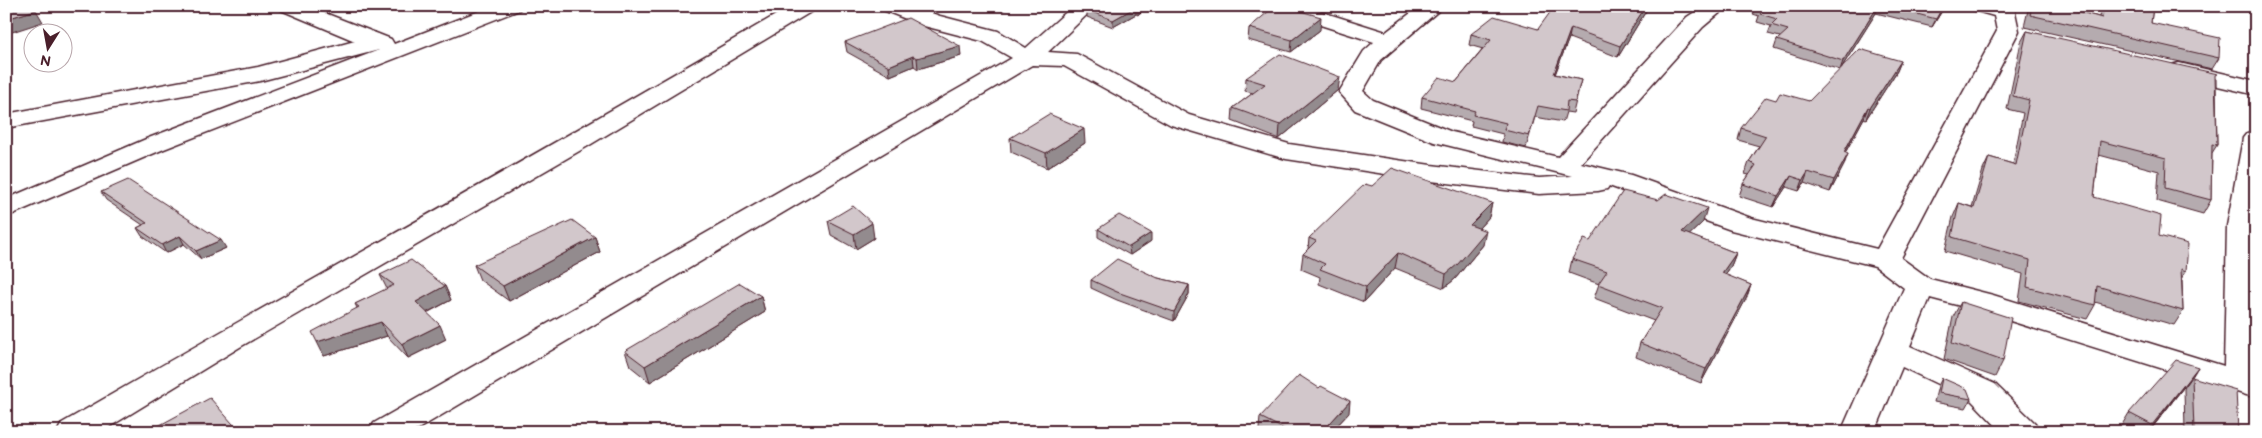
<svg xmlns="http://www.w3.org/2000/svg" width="2262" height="438" font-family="'Balsamiq Sans',sans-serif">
<rect width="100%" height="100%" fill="#fff"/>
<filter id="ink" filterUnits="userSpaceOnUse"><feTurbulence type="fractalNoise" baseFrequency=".02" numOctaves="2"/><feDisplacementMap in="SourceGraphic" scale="10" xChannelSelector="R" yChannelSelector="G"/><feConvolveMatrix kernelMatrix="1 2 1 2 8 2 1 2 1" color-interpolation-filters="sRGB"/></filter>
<g filter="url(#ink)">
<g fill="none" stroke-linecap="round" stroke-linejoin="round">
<defs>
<path id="minor" d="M278,6H307L391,39L394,44L492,6H522L519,10L164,149L6,217V199L146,139L379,50L260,81L6,128V114L258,67L355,41L281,10Z
M791,6H817L814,10L588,146L240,347L101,432H57L62,423C304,283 550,148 791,6Z
M880,6H911L940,16L998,31L1026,48L1073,6H1096L1048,52L1077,54L1189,115L1289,144L1431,165L1539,178L1572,176L1434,142L1355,110L1339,92L1364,51L1374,42L1273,10L1270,6H1303L1386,32L1420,6H1444L1381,60L1363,91L1373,100L1452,132L1558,157L1687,17L1704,6H1728L1703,27L1581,163L1631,175L1751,218L1877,249L1997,31L1994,16L1973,10L1970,6H2016L2015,12L2019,31L1901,258L1930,279L1993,295L2224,366L2227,226L2243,138L2247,133L2256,131V398L1972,309L1930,298L1910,346L1995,384L2035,423L2040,432H2002L1971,400L1902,367L1875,432H1841L1904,288L1875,266L1731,230L1609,186L1607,189L1598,191L1539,194L1431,181L1286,159L1171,125L1064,66L1032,65L413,432H369L374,423L1012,58L982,41L924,26L883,10Z
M2179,63L2256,81V95L2171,75L2167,70L2171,65Z"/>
</defs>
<use href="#minor" stroke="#4a1f2b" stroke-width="3"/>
<use href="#minor" fill="#fff" fill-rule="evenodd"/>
</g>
<path fill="#b5abaf" stroke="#4a1f2b" d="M990,6H1011L1002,11Z
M1147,6L1138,15L1136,14L1113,27L1087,17V10Z
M1565,6H1649L1618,57L1569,38L1555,74L1581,80L1573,113L1566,112L1563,122L1535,117L1526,148L1502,142L1503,134L1471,126L1472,121L1421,108L1422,97L1456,82L1483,49L1469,45L1471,34L1538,29L1563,9Z
M1755,6H1945L1932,27L1876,13L1840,70L1774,49L1777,40L1780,37L1768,34L1771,26L1757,22L1759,16L1753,14Z
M2030,6H2060L2099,17L2101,6H2153L2151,23L2219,58L2212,69L2024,27L2028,10Z
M1249,28L1320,30L1291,52L1248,40Z
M2027,31L2216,79L2217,145L2212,153L2211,200L2203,214L2157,201L2159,171L2099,155L2094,197L2159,236L2186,271L2182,277L2183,311L2174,325L2095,302V305L2087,319L2019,301L2023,274L1945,251L1953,217L1959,203L1972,207L1983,170L1989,157L2013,164L2023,113L2007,109L2021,42Z
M845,42L961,56L918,69L914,66L890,76L847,52Z
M1901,61L1897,71L1866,119L1864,118L1845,153L1844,165L1830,192L1804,183L1799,191L1786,187L1773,207L1739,196L1743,184L1749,175L1745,174L1749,162L1759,146L1738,140L1741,128L1776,100L1809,101Z
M1246,78L1338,90L1279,139L1232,121L1233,108L1253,93L1245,91Z
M1010,138L1085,143L1047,168L1011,152Z
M1372,186L1492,203L1489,217L1479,228L1483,245L1455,279L1444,288L1395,268L1364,302L1319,284L1320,277L1301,269L1303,254L1308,249L1309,238Z
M101,192L226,248L201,259L184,244L166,253L142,236L137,228L143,225L106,200Z
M828,221L874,238L856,249L831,235Z
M1703,222L1689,235L1736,253L1731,266L1725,275L1751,285L1746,299L1701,383L1636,357L1640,343L1654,321L1594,298L1599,284L1569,273L1572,259L1590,241Z
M1098,229L1151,241L1130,255L1098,237Z
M595,237L600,252L509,301L480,280L474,265Z
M380,275L445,286L451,300L427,313L446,339L408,358L387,336L324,356L357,308L355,304L387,289Z
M1158,278L1189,285V294L1174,321L1117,300L1091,288V280Z
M761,296L765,312L650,382L630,366L625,351Z
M1961,302L2003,361L1995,377L1944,359L1953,317Z
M2198,367L2192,377L2238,432H2185L2184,389L2186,384L2149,432H2127L2120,428L2129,413Z
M1942,378L1971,399L1966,408L1934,402L1938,386Z
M1349,413L1331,432H1265L1259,429L1260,417Z"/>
<path fill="#938b8e" stroke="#4a1f2b" d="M1001,6H1011L1002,11Z
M1140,6H1147L1138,15V8Z
M1646,6H1649L1618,57L1620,46Z
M1878,6L1876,13L1840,70L1843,61Z
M1943,6H1945L1932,27L1936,19Z
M1136,7V14L1113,27V20Z
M36,10L43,22L6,34V19Z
M1321,17L1320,30L1291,52L1292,40Z
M1571,28L1569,38L1551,85L1554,74Z
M960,46L961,56L918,69L917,58Z
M913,56L914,66L890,76L889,66Z
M1901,61L1897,71L1866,119L1870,108Z
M1340,77L1338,90L1279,139L1280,125Z
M1868,107L1864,118L1839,164L1844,152Z
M1084,129L1085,143L1047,168L1046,153Z
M1848,154L1844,165L1830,192L1834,180Z
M1808,172L1804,183L1799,191L1803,180Z
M1791,176L1786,187L1773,207L1778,196Z
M1492,203L1489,217L1468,240L1470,225Z
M1707,208L1703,222L1678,246L1682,232Z
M872,223L874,238L856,249L854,234Z
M1486,231L1483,245L1455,279L1444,288L1446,274Z
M1151,233V241L1130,255L1129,247Z
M180,236L184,244L166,253L162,245Z
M595,237L600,252L509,301L503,286Z
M221,240L226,248L201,259L196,251Z
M1398,253L1395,268L1364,302L1366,287Z
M1736,253L1731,266L1717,287L1722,273Z
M1189,285V294L1174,321V312Z
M1751,285L1746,299L1701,383L1706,369Z
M445,286L451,300L422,315L416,302Z
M761,296L765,312L650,382L645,366Z
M381,322L387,336L324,356L317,342Z
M440,325L446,339L408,358L402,344Z
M2198,367L2186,384L2149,432H2148Z
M1350,401L1349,413L1331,432H1322Z"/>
<path fill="#d2c7cb" stroke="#4a1f2b" d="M6,6H31L36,10L6,19Z
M1091,6H1140L1138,8L1136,7L1113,20L1087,10Z
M1275,6H1283L1321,17L1292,40L1249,28Z
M1565,6H1646L1620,46L1571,28L1554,74L1581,80L1575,102L1567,101L1566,111L1538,106L1529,136L1504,130L1506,123L1473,115L1475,111L1422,97L1439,77L1456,82L1491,40L1471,34L1494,16L1538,29L1554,7L1563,9Z
M1758,6H1878L1843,61L1777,40L1788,30L1771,25L1777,19L1760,14L1765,8Z
M1887,6H1943L1936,19Z
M2032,6H2060L2102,18L2104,6H2153L2151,23L2220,38L2219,58L2030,15Z
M908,18L960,46L917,58L913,56L889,66L845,42Z
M2027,31L2218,74L2215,75L2217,145L2212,144L2211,200L2165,188L2166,158L2100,141L2094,197L2161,216L2159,236L2188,244L2186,271L2181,269L2183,311L2097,286L2095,305L2027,287L2030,260L1952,237L1959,203L1974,208L1989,157L2016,165L2029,100L2013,96Z
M1860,49L1901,61L1870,108L1868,107L1844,152L1848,154L1834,180L1808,172L1803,180L1791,176L1778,196L1743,184L1756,165L1749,162L1766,136L1741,128L1766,97L1776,100L1780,93L1809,101Z
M1280,54L1340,77L1280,125L1233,108L1265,84L1246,78Z
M1049,114L1084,129L1046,153L1010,138Z
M1392,168L1492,203L1470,225L1486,231L1458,264L1446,274L1398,253L1366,287L1320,269L1325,264L1303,254L1316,241L1309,238L1365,184L1372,186Z
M128,180L221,240L196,251L180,236L162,245L137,228L147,223L101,192Z
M1623,191L1658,200L1666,194L1707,208L1682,232L1736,253L1722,273L1751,285L1706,369L1640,343L1662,308L1598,284L1607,271L1572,259L1584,239L1590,241Z
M853,206L872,223L854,234L828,221Z
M1119,215L1151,233L1129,247L1098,229Z
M572,220L595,237L503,286L474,265Z
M1117,259L1158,278L1189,285L1174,312L1117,292L1091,280Z
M411,260L445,286L416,302L440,325L402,344L381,322L317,342L312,332L359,307L355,304L394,285L380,275Z
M740,283L761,296L645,366L625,351Z
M1961,302L2011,318L2003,361L1952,343Z
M2176,360L2198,367L2152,425L2129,413Z
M1299,375L1319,388L1321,386L1350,401L1322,432H1290L1260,417Z
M2192,377L2236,390L2238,432H2200L2194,430Z
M1942,378L1967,389L1971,399L1939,393Z
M210,398L240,432H147Z"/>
</g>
<rect width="2262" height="438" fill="none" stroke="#fff" stroke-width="25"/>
<rect x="12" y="12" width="2237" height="413" fill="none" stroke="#4a1f2b" stroke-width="2" filter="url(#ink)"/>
<g transform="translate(48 48) rotate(191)"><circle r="24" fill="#ffffff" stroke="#b7a5aa"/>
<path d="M0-4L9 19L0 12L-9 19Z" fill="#4a1f2b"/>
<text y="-8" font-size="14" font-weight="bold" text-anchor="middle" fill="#4a1f2b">N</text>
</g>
</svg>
